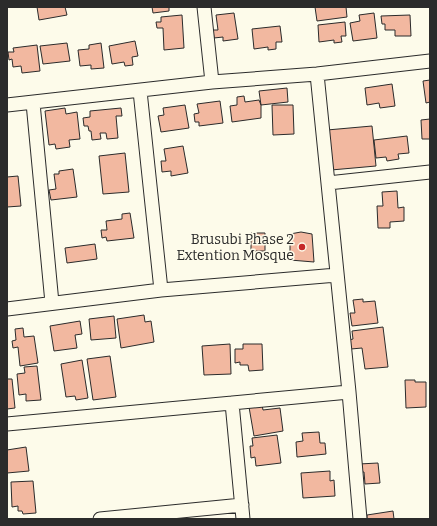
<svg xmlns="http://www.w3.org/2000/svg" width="437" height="526" font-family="Bitter,serif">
<rect width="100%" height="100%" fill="#fdfbea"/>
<path fill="#f2b8a0" stroke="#2b2b2b" d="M37,7H65L67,15L39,20Z
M152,7H169V11L153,13Z
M315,7H346L347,17L317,21Z
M234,13L238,39L223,41V37L214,38L213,30H218L216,15Z
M374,13L377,38L353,41L350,23L360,21L359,15Z
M182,15L184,48L164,50L163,28H157L156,22H161V17Z
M410,15L411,36H395V30H385V24H382L381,16Z
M345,22L346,36H341L342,42L334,43V40L319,42L318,25Z
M280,26L282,42H276V49L268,50V47L254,49L252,29Z
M135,41L138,56L132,57L133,65L125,66L124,62L112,64L109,46Z
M67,43L70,61L43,64L40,46Z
M101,43L104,68L91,69V65L80,66L78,50L89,49V45Z
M37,45L40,71L22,73L21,66L13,67L12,59L9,60L8,52H14L13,48Z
M430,80V102L426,103L423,81Z
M392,84L395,106L380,108L379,103L367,105L365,88Z
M287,88L288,102L261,105L259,91Z
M244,96L245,102L259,100L261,105V118L232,122L230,106L237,105V97Z
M220,101L223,123L199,126V122H195L194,114L199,113L197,104Z
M185,105L189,128L161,132L158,116L164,115L163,108Z
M272,105H293L294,134L273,135Z
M65,108L66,114L77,112L80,139L69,140L70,147L56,149L55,144L49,145L45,111Z
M121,108L122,116H116L118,138L107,139L106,133H100L101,139L92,140L91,131H89L88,126H84L83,118L90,117V111Z
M430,119V139H422L421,120Z
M372,126L376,166L331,170L327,130Z
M407,136L409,153L398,154L399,159L387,161L386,157L376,158L374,140Z
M183,146L188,173L171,176V171L162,172L161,161H166L164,149Z
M125,153L129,192L103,194L99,156Z
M73,169L77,197L51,200L49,190L56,189L54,174H59V171Z
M18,176L21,206L7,207V177Z
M397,191L398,208L404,207V221L390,222V228H378L377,206H383L382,192Z
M130,213L134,238L107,241L106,237L102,238L101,230H107L106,221L122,219V214Z
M301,232L312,234L314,262L290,260V234Z
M251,233H265V251H251Z
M95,244L97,259L67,263L65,248Z
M363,299V302L375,301L378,323L352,326L350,313H355L353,300Z
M144,315L145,322L151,321L154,342L121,348L117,319Z
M114,316L116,338L91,340L89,319Z
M80,321L82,334L75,335L77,348L54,351L50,326Z
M383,327L388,367L365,369L362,348L351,349L349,340L353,339L352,331Z
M23,328L24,337L34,336L38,363L20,366L18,347L13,348L12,341L16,340L15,329Z
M230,344L231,374L204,375L202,346Z
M243,344H262L263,370L249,371L248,365H240V362L235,363V349H243Z
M110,356L116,397L93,400L87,359Z
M82,360L88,398L76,400L75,396L66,397L61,364Z
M37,366L41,400L26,401V394L19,395L17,374L25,373L24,367Z
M7,379H12L15,408L7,409Z
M405,380H415V382H426V407L406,408Z
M262,405L263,410L280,408L283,431L254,436L249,407Z
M319,432L320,443H325L326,454L297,457L296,442L303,441L302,433Z
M277,435L281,463L256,466L255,457L251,458L250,446H253L252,438Z
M26,447L29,471L7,473V450Z
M378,463L380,483L365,484L364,472H360L359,464Z
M330,471V481L334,480L335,496L303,498L301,473Z
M33,481L36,513L23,514L22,511H18V506L12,507L11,482Z
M393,511L394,519H367V515Z"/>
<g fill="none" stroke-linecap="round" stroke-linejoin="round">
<defs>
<path id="minor" d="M204,7L212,82
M317,74L349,392L360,519
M140,91L161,290
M33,103L52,303
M7,105L212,82L317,74L430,61
M328,183L430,172
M7,309L161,290L337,275
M232,403L243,519
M7,424L349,392
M100,519L242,505"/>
</defs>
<use href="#minor" stroke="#2b2b2b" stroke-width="15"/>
<use href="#minor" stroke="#fdfbea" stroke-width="13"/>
</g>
<circle fill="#c62828" stroke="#fdfbea" stroke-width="1.5" cx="302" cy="247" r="4"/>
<g text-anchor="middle" stroke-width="3" stroke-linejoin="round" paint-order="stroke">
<g font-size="14" fill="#2b2b2b" stroke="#fdfbea" text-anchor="end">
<text x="294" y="244">Brusubi Phase 2<tspan x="294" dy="16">Extention Mosque</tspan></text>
</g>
</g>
<rect width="437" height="526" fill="none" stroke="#2b2b2b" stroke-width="16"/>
</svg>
